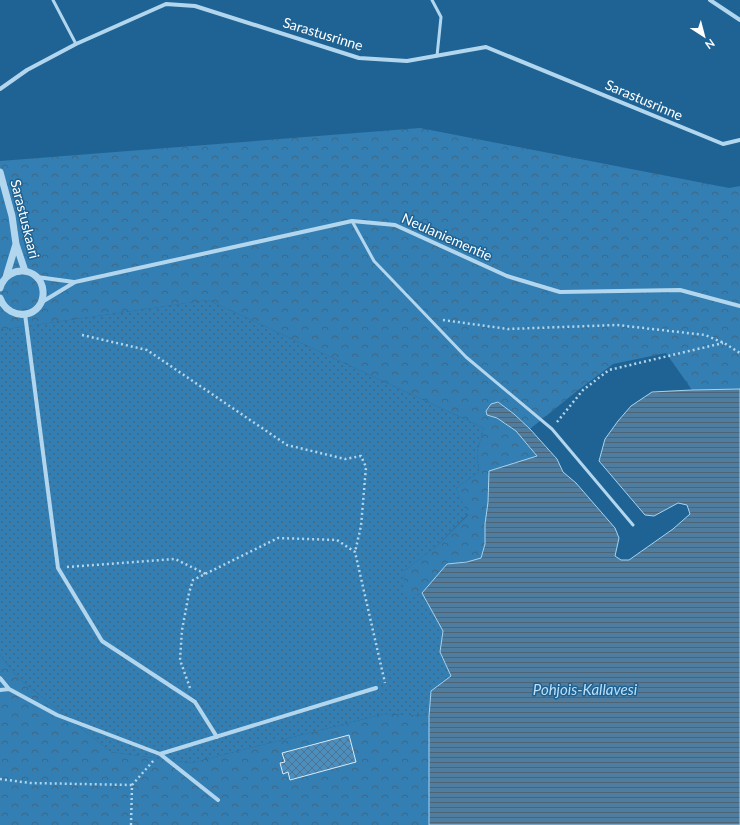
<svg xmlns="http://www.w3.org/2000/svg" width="740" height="825" font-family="Lato,sans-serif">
<defs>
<pattern id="grass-dots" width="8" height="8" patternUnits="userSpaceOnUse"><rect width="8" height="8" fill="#337eb2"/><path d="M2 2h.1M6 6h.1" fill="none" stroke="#3e6884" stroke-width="1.8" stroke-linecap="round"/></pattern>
<pattern id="forest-crowns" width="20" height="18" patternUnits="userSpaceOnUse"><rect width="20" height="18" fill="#337eb2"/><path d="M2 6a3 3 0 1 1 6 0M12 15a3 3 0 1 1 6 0" fill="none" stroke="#3e6884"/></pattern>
<pattern id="water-rules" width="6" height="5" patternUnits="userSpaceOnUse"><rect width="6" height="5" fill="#4e7d9f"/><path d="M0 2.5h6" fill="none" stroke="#4d6476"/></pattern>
<pattern id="building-cross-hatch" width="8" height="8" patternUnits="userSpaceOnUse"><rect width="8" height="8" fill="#4c8ebd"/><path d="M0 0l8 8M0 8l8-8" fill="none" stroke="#4c7490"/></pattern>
</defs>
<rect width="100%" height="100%" fill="#1f6394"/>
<path fill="url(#grass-dots)" d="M208,300L484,428L477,452L479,472L456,488L468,514L438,545L404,571L406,596L422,593L443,631L440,652L451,676L431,691L429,716L384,714L191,763L111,752L18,678L0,655V330Z"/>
<path fill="url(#forest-crowns)" d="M420,128L729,188L740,186V389L692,390L666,353L613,364L577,391L530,429L514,414L498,402L487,415L497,418L516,431L537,456L489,489L488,502L485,524V544L481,558L467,562L447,564L422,593L405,597L404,571L438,545L468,515L456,488L479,472L477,452L484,428L208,300L0,330V161Z
M0,655L18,678L111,752L191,763L384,714L429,716V825H0Z"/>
<path fill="url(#water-rules)" stroke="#a6d3f0" d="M740,389V825H429V716L431,691L451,676L440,652L443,631L422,593L447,564L467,562L481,558L485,544V524L488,502L489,471L537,456L516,431L497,418L487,415L486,411L491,404L498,402L514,414L530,429L557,459L563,472L576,483L615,528L619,538L615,556L621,560H629L673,529L690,514L687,505L678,503L654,516L645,515L599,461L605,439L618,421L631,406L652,392L692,390Z"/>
<path fill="url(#building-cross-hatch)" stroke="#d8ecfa" d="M349,735L356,762L290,780L288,772L283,774L280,763L285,762L282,753Z"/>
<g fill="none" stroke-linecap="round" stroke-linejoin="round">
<path stroke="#b2d6ee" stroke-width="2.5" stroke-dasharray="2 3" stroke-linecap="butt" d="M443,320L508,329L617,325L705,335L724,343L740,353
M82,335L147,350L287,445L345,459L361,456L366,467L361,526L355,552
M557,422L583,390L609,370L723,343
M67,567L175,559L206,574
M190,688L180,660L182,630L189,593L193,580L278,538L337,540L355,552L385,683
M0,779L30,783L132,785
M131,825L132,785L154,760"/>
<path stroke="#b2d6ee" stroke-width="3" d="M53,0L76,44
M432,0L441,17L437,56
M352,221L374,261L466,357L552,429L633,525"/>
<path stroke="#b2d6ee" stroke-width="4" d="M710,0L740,20
M0,89L27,70L76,44L166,4L195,6L359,58L407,61L486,47L723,144L740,140
M37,277L74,282
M42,302L75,282L352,221L395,225L507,276L560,292L680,290L740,306
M25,314L58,568L102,641L195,702L217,737
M0,678L9,689
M0,690L9,689L57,715L160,754L218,800
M160,754L376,688"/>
<path stroke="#b2d6ee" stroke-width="7" d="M0,172L12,216L16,244L25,271
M6,277L16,244
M0,288C7,264 41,266 43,291C45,317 10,324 0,298"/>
</g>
<g text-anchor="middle" stroke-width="3" stroke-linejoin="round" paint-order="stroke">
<g font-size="14" fill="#fff" stroke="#1f6394">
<text transform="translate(323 34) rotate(17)" y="5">Sarastusrinne</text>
<text transform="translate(644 100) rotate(23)" y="5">Sarastusrinne</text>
<text transform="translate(25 219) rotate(76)" y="5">Sarastuskaari</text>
<text transform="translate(447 237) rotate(24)" y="5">Neulaniementie</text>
</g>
<g font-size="15" font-style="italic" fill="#bedff5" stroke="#1f6394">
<text x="585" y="695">Pohjois-Kallavesi</text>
</g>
</g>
<g transform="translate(704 36) rotate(144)" stroke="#1f6394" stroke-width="3" paint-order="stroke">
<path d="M0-3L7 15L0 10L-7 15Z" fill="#ffffff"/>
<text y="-6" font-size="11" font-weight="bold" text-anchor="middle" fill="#ffffff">N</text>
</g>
</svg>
